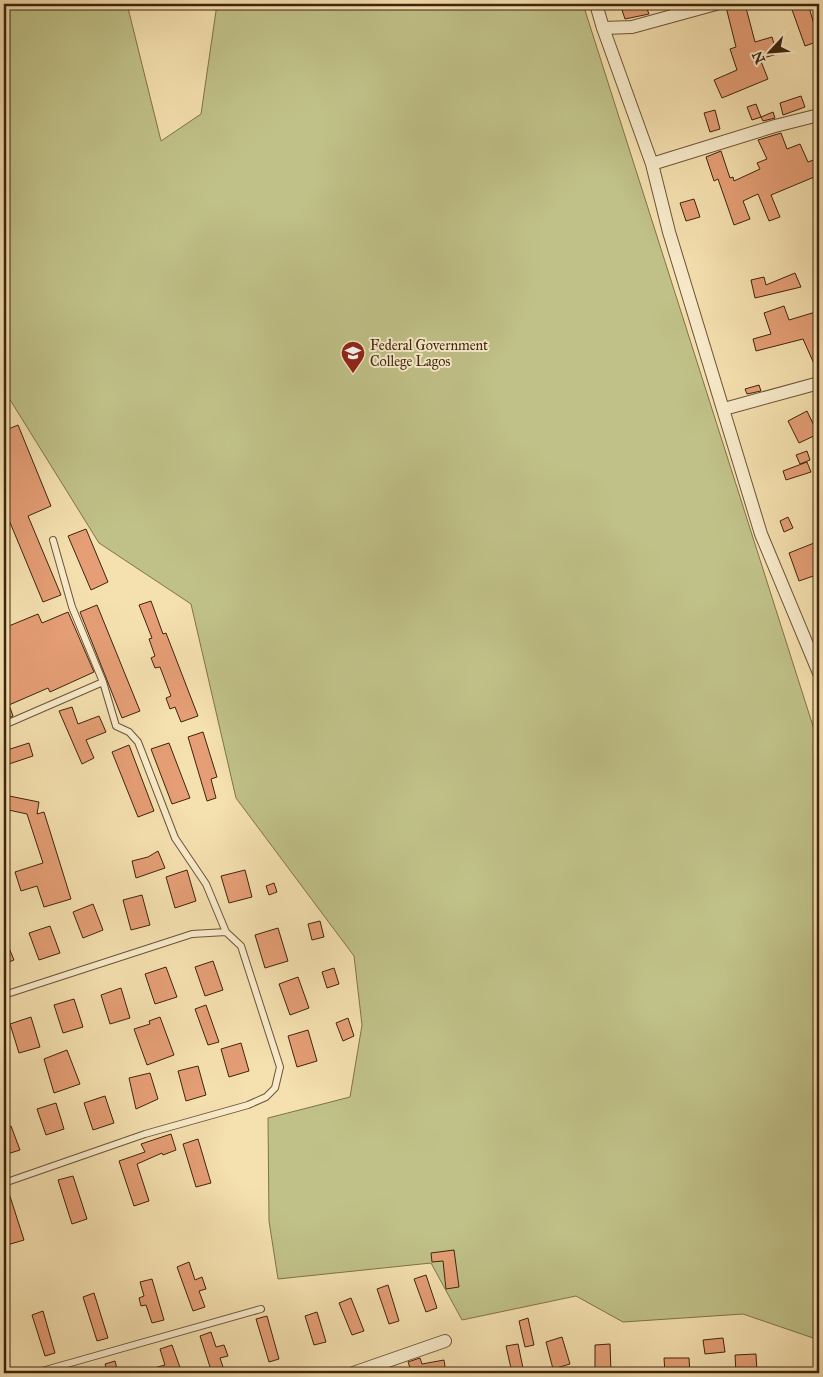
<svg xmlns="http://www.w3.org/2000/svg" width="823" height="1377" font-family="'IM FELL Great Primer',serif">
<rect width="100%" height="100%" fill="#f5e0af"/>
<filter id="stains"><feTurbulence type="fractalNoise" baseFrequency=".004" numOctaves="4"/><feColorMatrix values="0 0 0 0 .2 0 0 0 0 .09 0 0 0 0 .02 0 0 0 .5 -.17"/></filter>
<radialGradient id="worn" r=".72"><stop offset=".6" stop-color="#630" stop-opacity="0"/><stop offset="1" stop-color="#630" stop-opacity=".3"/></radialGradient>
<path fill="#c0c188" stroke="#80724a" d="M4,4H127L161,141L201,114L217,4H583L819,745V1340L743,1314L623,1322L576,1296L462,1320L431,1263L278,1279L269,1221L268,1118L350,1097L362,1025L354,956L236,798L191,604L99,543L4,390Z"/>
<path fill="#e59e75" stroke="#3f240d" d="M645,4L649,14L625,19L622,10Z
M738,4H745L755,42L772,37L777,54L760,59L768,79L722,98L714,80L737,70L730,49L736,47L726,7Z
M790,4H808L819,41L805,46Z
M801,96L805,107L783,115L780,103Z
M756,104L761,117L752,120L747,107Z
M715,110L720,129L710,132L704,113Z
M773,112L775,118L763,121L761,117Z
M781,133L787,149L800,144L808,162L819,158V175L771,195L780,217L769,221L758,194L743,201L750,219L734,225L718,179L714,181L706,157L721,151L730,178L733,177L734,181L760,169L757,163L767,159L758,140Z
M694,199L700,217L686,221L680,203Z
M795,273L801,287L755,298L751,280L764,277L766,285Z
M784,306L789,320L819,311V375L803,339L756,351L753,339L771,334L764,313Z
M759,385L761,391L747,394L745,389Z
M807,411L818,434L799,443L788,421Z
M18,425L51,506L28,516L61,595L43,602L4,508V431Z
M807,451L810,460L800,464L796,455Z
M807,462L811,472L786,480L783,471Z
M788,517L793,528L784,532L780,521Z
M86,529L108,582L91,590L68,536Z
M819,541V574L799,581L789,553Z
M151,601L163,634L166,633L198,716L181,722L175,707L170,709L166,698L171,696L160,667L155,668L151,658L155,656L149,639L152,638L139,605Z
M97,605L140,711L122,718L80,612Z
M68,612L94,672L50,692L48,688L9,705L13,716L4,720V628L38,614L42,623Z
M72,707L78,724L99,716L106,732L86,740L94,758L82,764L59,711Z
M203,732L217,777L211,779L216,798L207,801L188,737Z
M29,743L33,756L6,765L4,751Z
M169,743L190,798L172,804L151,749Z
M129,745L154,811L138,817L112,752Z
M4,795L39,802L37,814L44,812L71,899L44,907L37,886L21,891L15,872L43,863L27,814L4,809Z
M158,851L165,868L136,878L132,861L148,857Z
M187,870L196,901L175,908L166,877Z
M245,870L252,897L229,903L221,876Z
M274,883L277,892L269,895L266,886Z
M142,895L150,925L131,930L123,900Z
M93,904L103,930L83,938L73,912Z
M320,921L324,937L312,940L308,924Z
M50,926L60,953L39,960L29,933Z
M278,928L288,961L265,968L255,935Z
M4,936L14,960L4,964Z
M213,961L223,990L205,996L195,967Z
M166,967L177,997L155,1004L145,974Z
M334,968L339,984L327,988L322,972Z
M298,977L309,1008L290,1015L279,984Z
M121,988L130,1018L110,1024L101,995Z
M74,999L83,1027L63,1033L54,1005Z
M206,1005L219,1042L208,1045L195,1009Z
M31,1017L40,1047L19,1053L10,1024Z
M160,1017L174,1055L147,1065L134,1029L150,1024L149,1021Z
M348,1018L354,1036L343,1041L336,1023Z
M308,1030L317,1061L297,1067L288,1036Z
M241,1043L249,1071L229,1077L221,1049Z
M67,1050L80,1084L54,1093L44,1059Z
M198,1066L206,1095L186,1101L178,1071Z
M150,1073L158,1099L136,1109L129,1078Z
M105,1096L114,1123L93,1130L84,1103Z
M56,1103L64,1129L46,1135L37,1109Z
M11,1126L20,1150L4,1155V1129Z
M171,1134L176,1150L163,1155L162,1153L137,1164L149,1201L134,1206L119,1161L145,1152L141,1144Z
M198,1139L211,1183L196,1187L183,1144Z
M73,1176L87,1219L72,1224L58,1180Z
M7,1187L24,1240L7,1245L4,1233V1188Z
M454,1250L459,1287L446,1289L443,1261L432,1262L431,1253Z
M189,1262L195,1280L202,1277L206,1289L199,1291L205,1307L193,1311L177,1267Z
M426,1275L437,1308L426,1312L414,1279Z
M152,1279L164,1320L152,1323L146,1305L141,1306L139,1298L144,1296L140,1282Z
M388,1285L399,1321L389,1324L377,1289Z
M94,1293L108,1338L97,1341L83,1297Z
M351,1298L364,1331L352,1335L339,1303Z
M43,1311L55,1353L45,1356L32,1315Z
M317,1312L326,1342L314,1345L305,1316Z
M267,1316L279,1359L269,1362L256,1319Z
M528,1318L534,1345L525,1347L519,1321Z
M211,1332L216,1347L224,1345L228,1356L220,1358L225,1373H212L200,1336Z
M562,1337L570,1364L553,1369L546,1342Z
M723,1338L725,1352L705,1354L703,1340Z
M518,1344L524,1373H512L506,1346Z
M610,1344L611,1373H595V1345Z
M172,1345L182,1373H144L143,1371L165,1365L160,1349Z
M756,1354L757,1373H736L735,1355Z
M420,1358L422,1364L444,1360L446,1373H412L408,1362Z
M664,1358H689L690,1373H665Z
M115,1361L118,1373H108L105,1364Z"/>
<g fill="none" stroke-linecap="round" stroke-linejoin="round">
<defs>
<path id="service" d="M53,540L72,607L103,682L116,726L129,732L138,742L175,838L206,884L226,932
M4,725L103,682
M4,995L192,934L226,932L241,946L280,1067L275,1088L266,1097L248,1105L145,1134L4,1183
M4,1361L8,1373
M35,1373L261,1309"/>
<path id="minor" d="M596,4L603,28L652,164L669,232L761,534L819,673
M603,28L632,27L716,4
M652,164L775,126L819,115
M724,409L819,383
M353,1373L445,1341"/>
</defs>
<use href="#service" stroke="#6c5336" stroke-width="8"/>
<use href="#minor" stroke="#6c5336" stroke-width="14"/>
<use href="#service" stroke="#f8ebcb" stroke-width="6"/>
<use href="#minor" stroke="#f8ebcb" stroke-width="12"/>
</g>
<defs>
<symbol id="school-pin" viewBox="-11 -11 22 30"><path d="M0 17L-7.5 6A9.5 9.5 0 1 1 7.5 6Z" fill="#8f2418" stroke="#f8ebcb"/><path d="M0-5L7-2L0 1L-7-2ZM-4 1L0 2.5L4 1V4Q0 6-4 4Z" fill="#fff"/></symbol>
</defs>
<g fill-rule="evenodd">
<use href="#school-pin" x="339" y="339" width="28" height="38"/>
</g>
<g text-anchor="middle" stroke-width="4" stroke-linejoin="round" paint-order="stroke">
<g font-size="14" fill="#3f240d" stroke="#f8ebcb" text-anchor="start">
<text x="370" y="350">Federal Government<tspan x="370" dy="16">College Lagos</tspan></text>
</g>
</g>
<rect width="823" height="1377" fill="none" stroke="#f5e0af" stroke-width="20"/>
<rect x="5" y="5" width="813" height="1367" fill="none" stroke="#3f240d" stroke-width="2.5"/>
<rect x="10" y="10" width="803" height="1357" fill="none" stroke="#3f240d"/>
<g transform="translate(770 52) rotate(244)" stroke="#f8ebcb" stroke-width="4" paint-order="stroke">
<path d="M0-4L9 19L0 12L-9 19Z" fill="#3f240d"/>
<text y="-8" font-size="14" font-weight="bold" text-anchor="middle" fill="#3f240d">N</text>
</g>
<rect width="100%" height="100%" filter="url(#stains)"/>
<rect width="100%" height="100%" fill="url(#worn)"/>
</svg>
